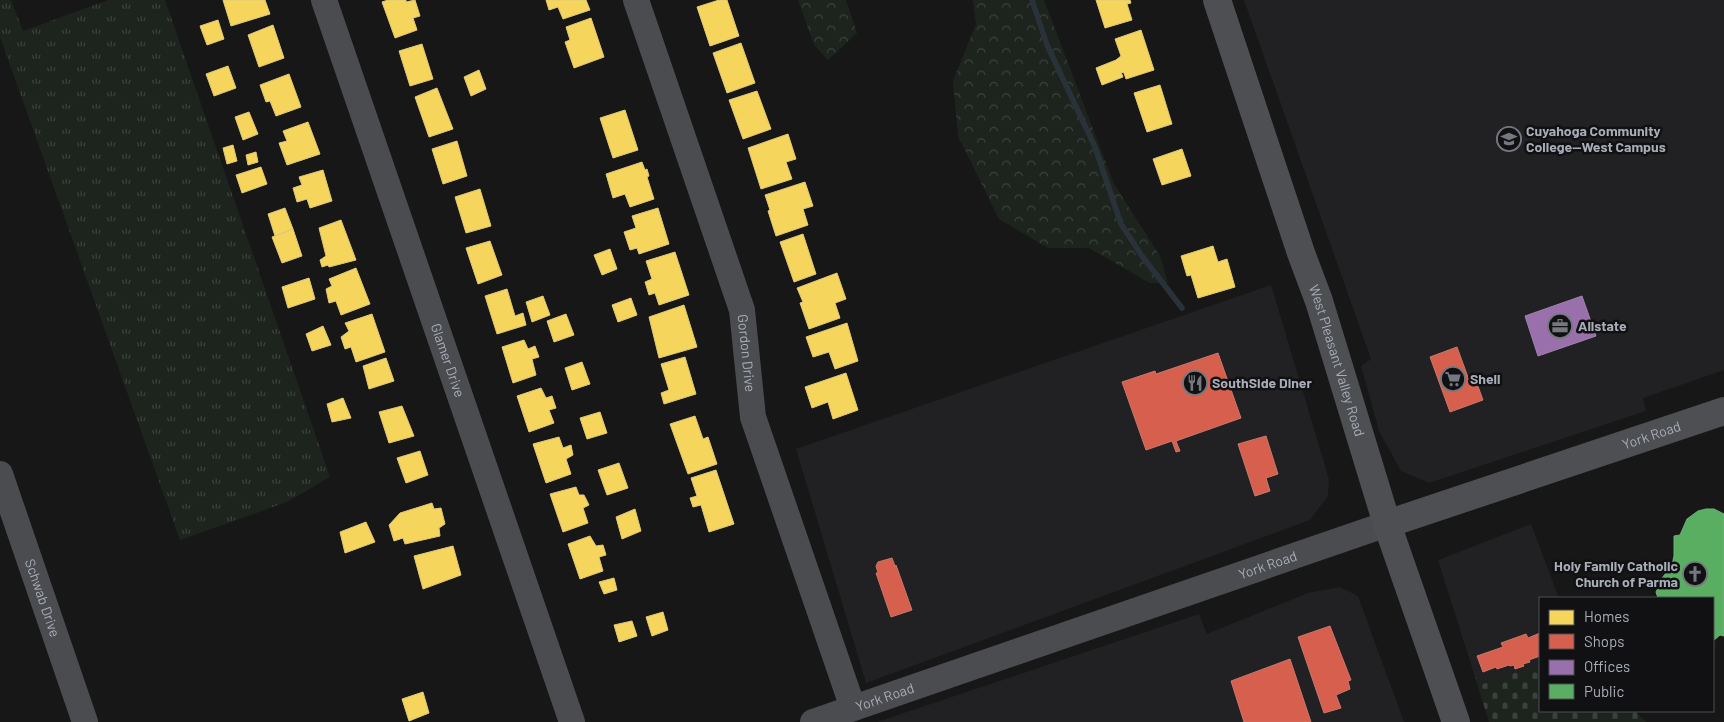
<svg xmlns="http://www.w3.org/2000/svg" width="1724" height="722" font-family="Barlow,sans-serif">
<defs>
<pattern id="forest-crowns" width="20" height="18" patternUnits="userSpaceOnUse" patternTransform="scale(1.25)"><rect width="20" height="18" fill="#1d241e"/><path d="M2 6a3 3 0 1 1 6 0M12 15a3 3 0 1 1 6 0" fill="none" stroke="#3b413d"/></pattern>
<pattern id="cemetery-stones" width="16" height="16" patternUnits="userSpaceOnUse" patternTransform="scale(1.25)"><rect width="16" height="16" fill="#1d241e"/><path d="M2 7V4a2 2 0 0 1 4 0v3zM10 15v-3a2 2 0 0 1 4 0v3z" fill="#3b413d"/></pattern>
<pattern id="park-tufts" width="24" height="20" patternUnits="userSpaceOnUse" patternTransform="scale(1.25)"><rect width="24" height="20" fill="#1d241e"/><path d="M3 7l-1-3M5 7V3M7 7l1-3M15 17l-1-3M17 17v-4M19 17l1-3" fill="none" stroke="#3b413d"/></pattern>
</defs>
<rect width="100%" height="100%" fill="#171717"/>
<path fill="#212123" d="M1244,0H1724V370L1643,398L1646,411L1429,483L1401,471L1379,431L1361,366L1371,359Z
M1271,285L1329,479L1328,496L1310,520L866,683L796,449Z
M1531,524L1559,598H1540V664L1483,684L1475,677L1438,560Z
M1340,587L1358,596L1404,722H877L1199,614L1207,634L1308,593Z"/>
<path fill="url(#forest-crowns)" d="M798,0H846L857,33L828,60L814,45Z
M973,0H1044L1114,184L1160,256L1168,283H1150L1089,248H1048L999,219L958,136L953,81L976,24Z"/>
<path fill="url(#cemetery-stones)" d="M1540,664V711H1635L1646,722H1489L1475,677L1483,684Z"/>
<path fill="url(#park-tufts)" d="M0,0H11L23,31L108,0H165L330,477L287,502L180,540L0,37Z"/>
<path fill="#f6d55c" stroke="#dfc978" d="M223,0H265L270,14L231,26Z
M388,0H406V2L415,0L420,16L413,18L417,30L395,38L382,2Z
M546,0H586L590,10L563,19L558,7L549,10Z
M719,0H727L739,36L710,46L697,7Z
M1096,0H1130L1131,3L1127,4L1132,20L1105,28Z
M591,18L604,57L574,68L565,42L570,40L566,27Z
M218,20L224,39L207,45L200,26Z
M273,25L284,58L259,67L248,35Z
M1141,30L1154,70L1126,79L1124,73L1121,72L1123,77L1102,85L1096,68L1116,60L1121,56L1115,39Z
M741,43L755,83L727,93L713,53Z
M422,44L433,79L410,86L399,51Z
M228,66L236,88L214,96L206,74Z
M479,70L486,89L471,96L464,77Z
M289,74L301,107L276,116L270,101L266,102L260,85Z
M1160,85L1172,124L1147,132L1134,93Z
M437,88L453,129L429,137L415,97Z
M757,91L771,129L743,139L729,100Z
M625,110L638,150L613,158L600,118Z
M249,112L258,134L243,140L235,117Z
M308,122L320,154L287,165L279,143L287,141L283,131Z
M788,134L796,159L786,162L792,179L761,189L748,148Z
M457,141L467,176L443,184L432,149Z
M233,145L237,161L227,164L223,148Z
M1182,149L1191,176L1162,185L1153,159Z
M256,152L258,162L248,165L246,155Z
M642,162L645,170L647,169L649,176L647,177L654,199L630,207L625,194L613,198L606,174Z
M261,167L267,184L242,193L236,175Z
M323,170L332,201L310,208L307,199L297,202L293,188L302,185L299,177Z
M805,182L813,206L803,209L808,225L776,236L768,211L770,210L765,195Z
M480,189L491,226L466,233L455,197Z
M285,208L293,229L275,236L268,214Z
M658,208L669,244L639,254L637,248L630,250L624,232L636,228L632,216Z
M341,220L356,260L329,267L328,265L322,267L320,260L326,256L319,228Z
M293,229L302,256L282,263L272,237Z
M803,234L816,274L794,282L780,242Z
M490,241L502,275L478,284L466,248Z
M1213,246L1218,262L1227,259L1235,287L1198,298L1191,275L1187,276L1181,256Z
M610,249L617,269L602,275L594,255Z
M675,252L689,295L659,305L655,293L649,295L645,282L652,279L646,261Z
M356,268L370,304L341,315L336,301L329,303L326,289L332,286L329,279Z
M837,273L846,299L835,303L840,318L809,329L800,303L803,302L797,288Z
M309,278L315,299L288,308L282,287Z
M507,289L515,316L523,313L526,325L497,334L485,296Z
M543,296L550,315L532,322L526,302Z
M631,298L637,315L618,322L612,305Z
M684,305L697,347L659,358L649,317Z
M372,314L385,352L356,362L351,347L345,349L341,337L349,331L345,323Z
M566,314L574,335L554,342L547,321Z
M847,323L858,361L835,369L829,352L813,357L806,337Z
M323,326L331,345L312,351L306,334Z
M524,340L528,349L535,346L539,357L532,359L536,375L513,383L502,347Z
M685,357L696,394L664,404L661,393L669,390L661,364Z
M386,358L394,381L369,389L363,366Z
M582,362L590,384L572,390L565,368Z
M846,373L858,410L833,419L828,402L812,408L805,387Z
M541,388L546,398L552,396L556,408L549,410L554,423L529,432L517,396Z
M343,398L351,418L332,422L327,404Z
M402,406L414,436L389,443L379,412Z
M600,412L607,433L587,439L580,418Z
M695,416L703,439L708,437L717,464L688,474L670,424Z
M559,437L563,448L571,445L573,455L566,459L571,474L546,483L533,444Z
M420,451L428,475L406,483L397,458Z
M619,463L628,488L607,495L598,470Z
M716,470L734,524L709,532L701,505L693,507L690,498L697,496L691,478Z
M576,487L579,495H584L589,505L583,508L588,523L563,532L550,494Z
M432,503L434,509L441,508L445,524L439,528L440,536L405,544L403,538L394,541L389,525L400,513Z
M635,509L641,531L622,539L616,517Z
M366,522L375,542L345,553L340,532Z
M590,536L596,546L603,545L606,555L599,557L603,571L580,579L568,544Z
M453,546L461,575L423,589L414,556Z
M614,578L617,590L604,594L599,582Z
M663,612L668,630L652,636L646,617Z
M632,621L637,636L619,642L614,625Z
M423,692L429,713L409,721L402,699Z"/>
<path fill="#d6604d" stroke="#c8776d" d="M1457,347L1469,380L1475,378L1483,400L1450,412L1430,357Z
M1218,353L1241,418L1176,441L1180,451L1176,452L1172,441L1146,450L1122,382L1155,371L1156,374Z
M1266,436L1278,474L1266,478L1270,491L1255,496L1238,444Z
M892,558L895,566L896,565L912,610L891,617L876,573H878L876,566L878,562Z
M1330,626L1351,680L1348,681L1350,689L1336,695L1341,708L1324,713L1298,637Z
M1540,633V656L1529,660L1530,662L1523,664L1524,666L1515,669L1514,665L1510,666L1509,665L1497,669L1496,667L1483,672L1477,656L1503,647L1501,643L1526,634L1528,638Z
M1290,659L1311,722H1244L1231,681Z"/>
<path fill="#9970ab" stroke="#9e82af" d="M1582,296L1596,336L1538,356L1525,316Z"/>
<path fill="#5aae61" stroke="#71ae7b" d="M1706,509H1714L1724,514V636L1720,635L1713,641V598H1658L1656,592L1658,588L1656,586L1672,565L1674,556V536L1680,535L1687,519L1698,511Z"/>
<g fill="none" stroke-linecap="round" stroke-linejoin="round">
<path stroke="#2a3239" stroke-width="5.5" d="M1032,0L1047,45L1095,147L1121,224L1142,256L1182,308"/>
<g stroke="#4b4c50" stroke-width="26">
<path id="s1" d="M324,0L572,722"/>
<path id="s2" d="M636,0L742,310L753,417L853,708"/>
<path id="s3" d="M0,474L85,722"/>
<path id="s4" d="M813,722L1387,524"/>
</g>
<g stroke="#4d4f52" stroke-width="28">
<path id="s5" d="M1217,0L1301,253L1319,301L1387,524L1456,722"/>
<path id="s6" d="M1387,524L1724,411"/>
</g>
</g>
<defs>
<symbol id="university-ring" viewBox="-11 -11 22 22"><circle r="9.5" fill="#111113" stroke="#757880" stroke-width="1.5"/><path d="M0-5L7-2L0 1L-7-2ZM-4 1L0 2.5L4 1V4Q0 6-4 4Z" fill="#757880"/></symbol>
<symbol id="office-ring" viewBox="-11 -11 22 22"><circle r="9.5" fill="#111113" stroke="#757880" stroke-width="1.5"/><path d="M-6-3h4V-5.5h4V-3h4V5H-6ZM-1-4.5V-3h2v-1.5ZM-6 0V1H6V0Z" fill="#757880"/></symbol>
<symbol id="supermarket-ring" viewBox="-11 -11 22 22"><circle r="9.5" fill="#111113" stroke="#757880" stroke-width="1.5"/><path d="M-6-5.5h2.5l.6 2H6L4.5 2H-2.5L-4.4-4H-6ZM-1.5 3.2a1.3 1.3 0 1 0 .1 0ZM3 3.2a1.3 1.3 0 1 0 .1 0Z" fill="#757880"/></symbol>
<symbol id="restaurant-ring" viewBox="-11 -11 22 22"><circle r="9.5" fill="#111113" stroke="#757880" stroke-width="1.5"/><path d="M-5-6h1v4h1v-4h1v4h1v-4h1v5L-1.5 .5V6h-2V.5L-5-1ZM5-6V6H3V1.5H1.5Q1.5-4 5-6Z" fill="#757880"/></symbol>
<symbol id="church-ring" viewBox="-11 -11 22 22"><circle r="9.5" fill="#111113" stroke="#757880" stroke-width="1.5"/><path d="M-1.2-6h2.4v3.5h3.3v2.4h-3.3V6h-2.4V-.1h-3.3v-2.4h3.3Z" fill="#757880"/></symbol>
</defs>
<g fill-rule="evenodd">
<use href="#university-ring" x="1495" y="125" width="28" height="28"/>
<use href="#office-ring" x="1546" y="312" width="28" height="28"/>
<use href="#supermarket-ring" x="1439" y="365" width="28" height="28"/>
<use href="#restaurant-ring" x="1181" y="369" width="28" height="28"/>
<use href="#church-ring" x="1681" y="560" width="28" height="28"/>
</g>
<g text-anchor="middle" stroke-width="5" stroke-linejoin="round" paint-order="stroke">
<g font-size="14" font-weight="bold" fill="#a8adb8" stroke="#111113" text-anchor="start">
<text x="1526" y="136">Cuyahoga Community<tspan x="1526" dy="16">College—West Campus</tspan></text>
<text x="1578" y="331">Allstate</text>
<text x="1470" y="384">Shell</text>
<text x="1212" y="388">SouthSide Diner</text>
<text x="1678" y="571" text-anchor="end">Holy Family Catholic<tspan x="1678" dy="16">Church of Parma</tspan></text>
</g>
<g font-size="14" fill="#a8adb8" stroke="#111113">
<text dy="5" stroke="none"><textPath href="#s2" startOffset="371">Gordon Drive</textPath></text>
<text dy="5" stroke="none"><textPath href="#s1" startOffset="381">Glamer Drive</textPath></text>
<text dy="5" stroke="none"><textPath href="#s5" startOffset="380">West Pleasant Valley Road</textPath></text>
<text dy="5" stroke="none"><textPath href="#s6" startOffset="279">York Road</textPath></text>
<text dy="5" stroke="none"><textPath href="#s4" startOffset="481">York Road</textPath></text>
<text dy="5" stroke="none"><textPath href="#s3" startOffset="131">Schwab Drive</textPath></text>
<text dy="5" stroke="none"><textPath href="#s4" startOffset="76">York Road</textPath></text>
</g>
</g>
<rect x="1539" y="597" width="175" height="115" fill="#111113" stroke="#4d4f55"/>
<rect x="1549" y="610" width="25" height="15" fill="#f6d55c" stroke="#4d4f55"/>
<text x="1584" y="622" font-size="15" fill="#a8adb8">Homes</text>
<rect x="1549" y="634" width="25" height="15" fill="#d6604d" stroke="#4d4f55"/>
<text x="1584" y="647" font-size="15" fill="#a8adb8">Shops</text>
<rect x="1549" y="660" width="25" height="15" fill="#9970ab" stroke="#4d4f55"/>
<text x="1584" y="672" font-size="15" fill="#a8adb8">Offices</text>
<rect x="1549" y="684" width="25" height="15" fill="#5aae61" stroke="#4d4f55"/>
<text x="1584" y="697" font-size="15" fill="#a8adb8">Public</text>
</svg>
